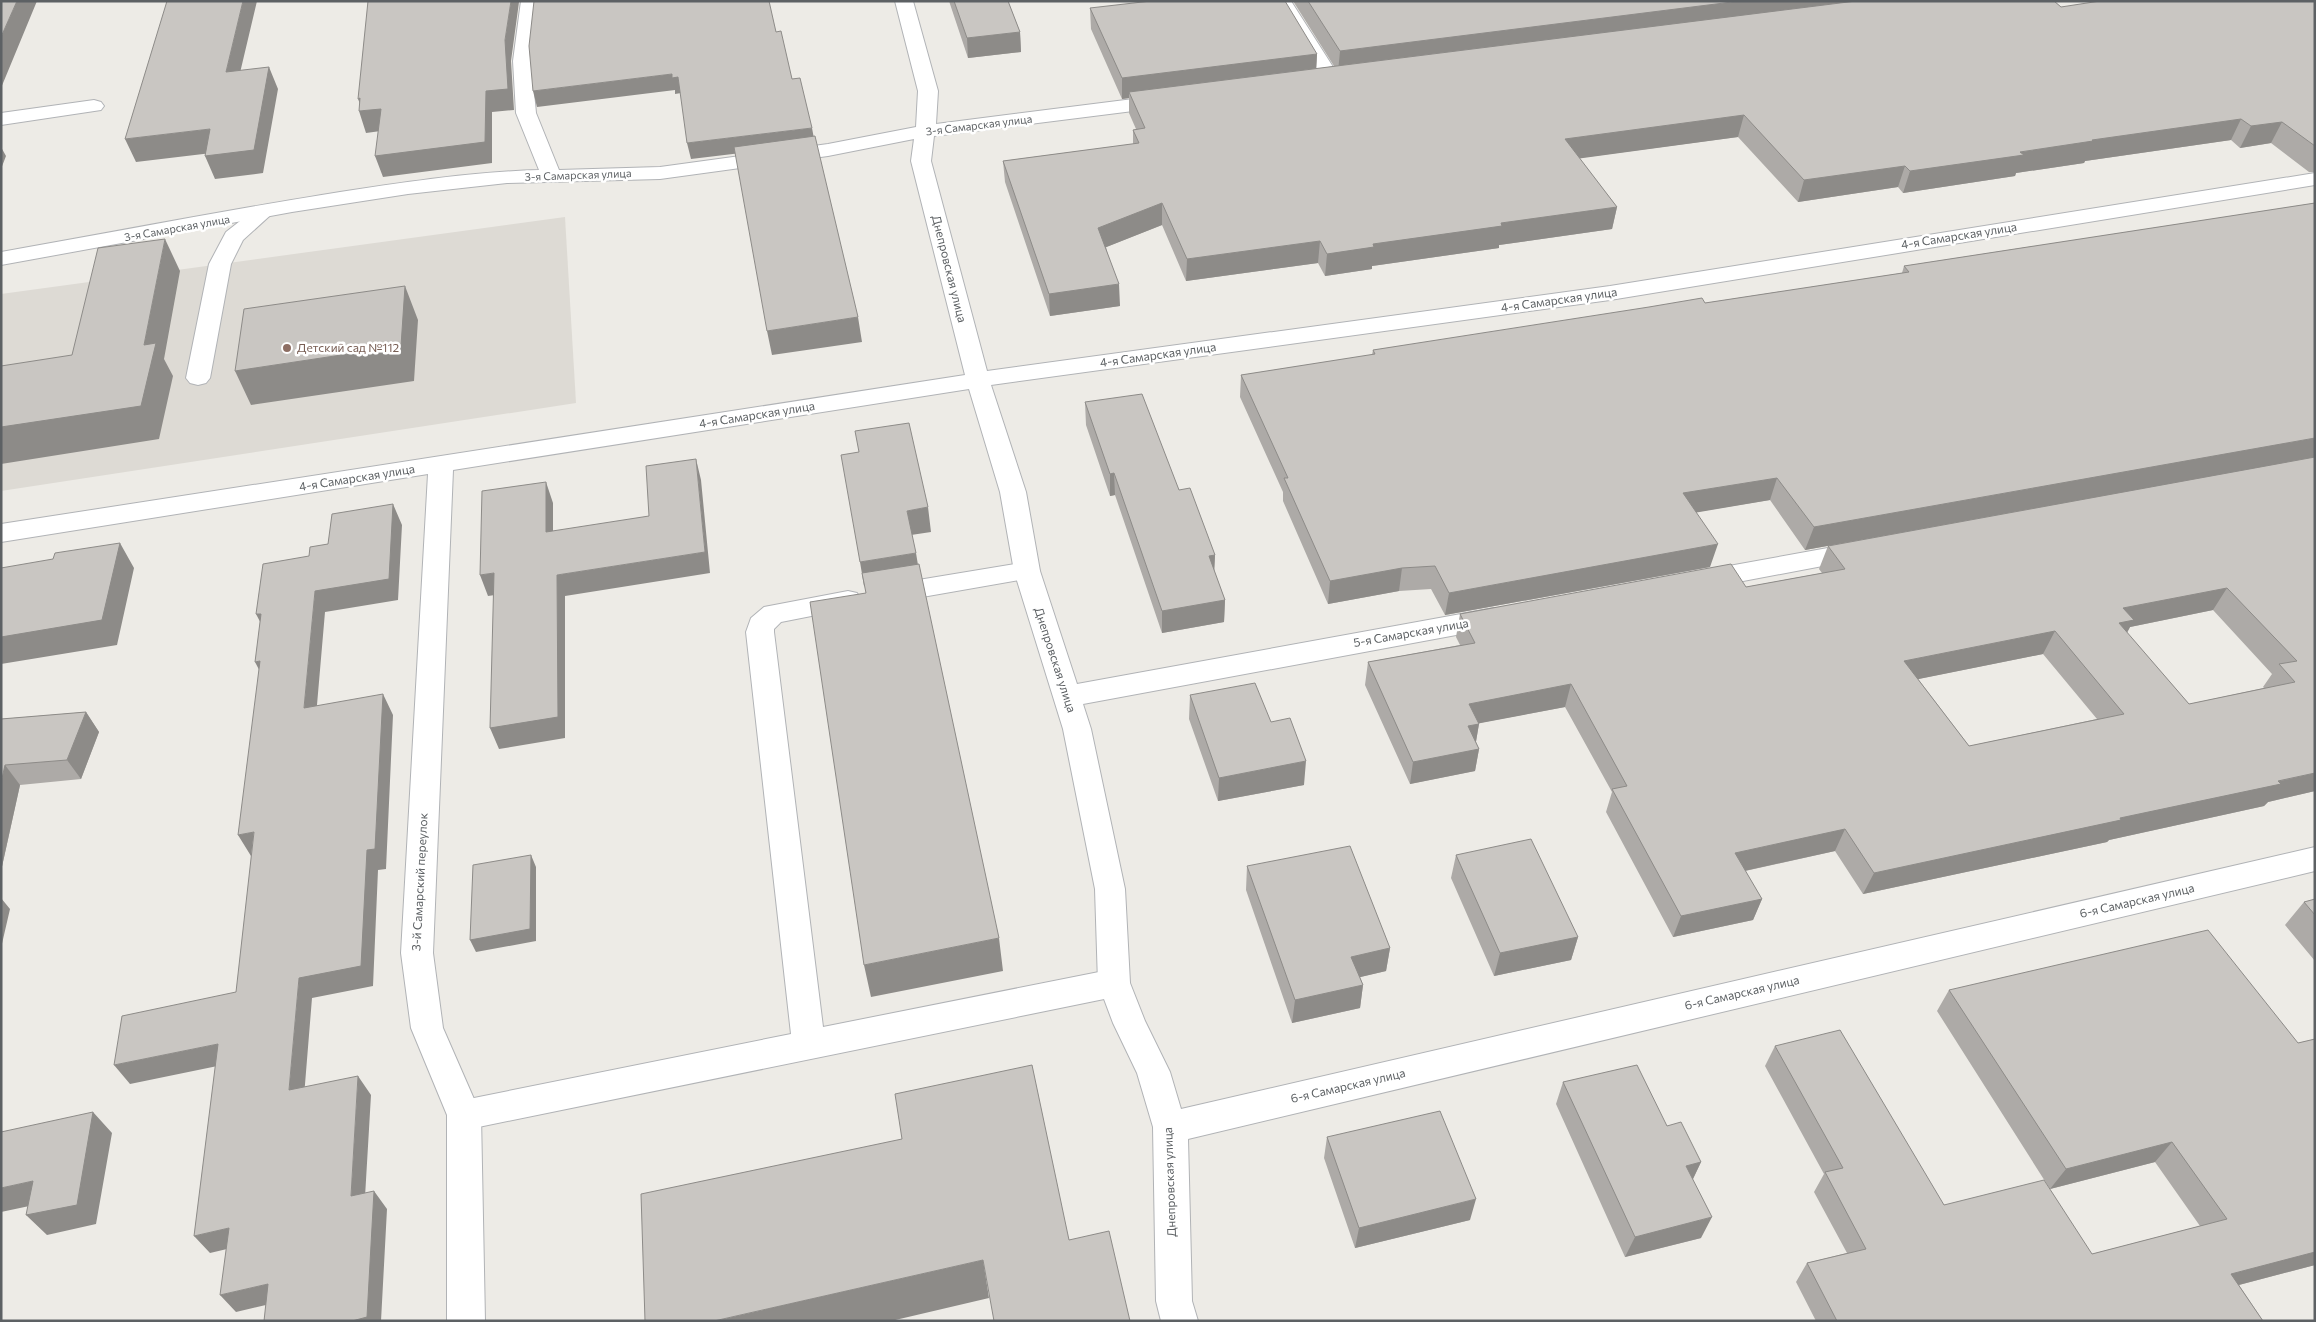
<svg xmlns="http://www.w3.org/2000/svg" width="2316" height="1322" font-family="Commissioner,sans-serif">
<rect width="100%" height="100%" fill="#edebe6"/>
<path fill="#dddad4" d="M565,217L576,403L1,491V294Z"/>
<g fill="none" stroke-linecap="round" stroke-linejoin="round">
<defs>
<path id="lane" d="M265,205L272,207L275,211L243,240L231,264L210,378L206,383L198,385L190,383L186,378L209,264L226,232L258,207Z
M1027,562L1036,565L1040,571L1036,577L888,603L879,601L875,594L879,587L888,585Z
M848,591L857,593L861,600L857,607L781,622L774,629V632L823,1027L1114,969L1125,973L1130,983L1125,993L1114,997L464,1130L452,1126L447,1115L452,1104L464,1100L791,1034L746,632L751,618L764,607Z"/>
<path id="street" d="M521,1H539L531,61L536,113L559,170L660,167L828,144L916,127L918,91L895,1H913L938,91L936,124L1165,95L1172,97L1175,101L1172,105L1165,107L934,136L931,161L987,371L1610,286L2315,173V185L1610,300L991,385L1026,492L1040,571L1077,684L1494,608L1504,611L1507,618L1504,625L1494,628L1083,704L1091,729L1125,889L1130,983L1145,1021L1170,1072L1181,1109L2315,847V871L1188,1139L1192,1301L1198,1321H1161L1156,1301L1153,1127L1137,1073L1113,1023L1098,983L1095,889L1063,729L1014,571L1000,492L969,389L453,470L433,953L443,1028L481,1115L485,1321H447V1115L411,1028L401,953L428,474L1,542V524L965,375L911,161L914,139L828,156L660,179L507,183L408,194L292,212L1,265V252C114,232 227,210 340,192C406,182 472,172 539,170L516,113L513,61Z
M1273,1H1291L1342,81L1339,85L1332,87L1325,85Z
M94,100L101,102L104,106L101,110L1,125V113Z
M1861,542L1870,545L1874,551L1870,557L1701,589L1692,587L1688,580L1692,573L1701,571Z"/>
</defs>
<use href="#lane" stroke="#b1b3b6" stroke-width="2"/>
<use href="#street" stroke="#b1b3b6" stroke-width="2"/>
<use href="#lane" fill="#fff" fill-rule="evenodd"/>
<use href="#street" fill="#fff" fill-rule="evenodd"/>
</g>
<path fill="#adaaa7" fill-rule="evenodd" d="M949,1H1008L1020,32L1021,52L968,58Z
M1293,1H2054L2061,7L2315,1V172H2309L2271,143L2240,148L2231,140L2085,161L2084,163L2016,173L2015,176L1903,193L1898,187L1798,202L1738,137L1579,158L1617,207L1612,229L1499,245V248L1372,266V269L1325,276L1318,263L1186,281L1162,225L1106,247L1120,306L1050,316L1005,182L1003,161L1133,144V130L1136,129L1129,113V98L1122,99L1091,29L1090,8L1317,54L1316,69L1334,66Z
M2315,203V791L2268,802L2264,806L2109,840L2107,842L1863,894L1835,851L1745,871L1762,899L1753,920L1673,937L1606,812L1612,792L1565,707L1479,723L1476,742L1479,749L1475,771L1410,784L1365,685L1368,662L1460,645L1456,637L1460,614L1746,587L1822,573L1819,569L1828,546L2073,501L1805,550L1770,500L1696,512L1710,567L1445,615L1431,589L1399,591L1328,604L1283,501V492L1240,397L1241,375L1372,355L1373,350L1705,303L1902,273L1904,266ZM2213,610L2272,674L2263,687L2264,688L2189,704L2127,633L2130,627ZM2043,654L2097,719L1969,746L1918,679Z
M1085,402L1179,490L1215,555L1214,570L1225,600L1224,622L1162,633L1115,495L1110,496L1086,425Z
M1190,695L1271,722L1304,785L1218,801L1189,719Z
M86,712L99,732L81,779L20,785L1,871V719Z
M1456,855L1578,937L1571,960L1494,976L1451,878Z
M1247,866L1390,948L1386,971L1360,977L1363,985L1360,1008L1292,1023L1246,890Z
M2315,899V961L2285,925L2304,902Z
M1949,990L2298,1043L2315,1039V1265L2239,1285L2263,1321H1816L1796,1282L1807,1263L1847,1253L1814,1192L1824,1174L1765,1066L1775,1046L1944,1205L2092,1254L2200,1226L2155,1162L2050,1189L1937,1011Z
M1563,1082L1667,1126L1701,1162L1693,1179L1701,1238L1625,1257L1556,1104Z
M1327,1137L1470,1220L1355,1248L1324,1158Z"/>
<path fill="#8d8b88" d="M17,1H37L1,88V37Z
M243,1H257L235,94L226,72Z
M511,1H519V2L511,61L514,110L492,112V163L383,177L375,156L505,40Z
M1740,1H1898L1338,72L1340,51Z
M1020,32L1021,52L968,58L967,38Z
M1317,54L1316,74L1129,92V98L1122,99V78Z
M269,67L278,89L263,173L215,179L205,156Z
M672,74L678,77L681,93L675,94V90L537,107L533,91Z
M360,98L381,109L388,130L366,133L359,111H363L358,99Z
M1744,115L1738,137L1561,161L1565,139Z
M2241,119L2231,140L2085,161L2084,163L2016,173L2015,176L1903,193L1910,171L2092,140Z
M2282,122L2271,143L2240,148L2251,126Z
M812,128L815,144L691,159L687,143Z
M210,129L220,152L136,162L125,139Z
M1,147L6,156L1,169Z
M1905,166L1898,187L1798,202L1804,180Z
M1162,203V225L1099,250L1098,228Z
M1617,207L1612,229L1499,245V248L1372,266V269L1325,276L1327,254L1373,244L1501,223Z
M165,239L180,271L164,359L173,376L159,439L1,464V427L144,345Z
M1320,241L1318,263L1186,281L1187,259Z
M1119,284L1120,306L1050,316L1049,294Z
M405,286L418,320L414,381L251,405L235,371Z
M858,317L862,342L772,355L767,331Z
M2315,438V458L1805,550L1814,527Z
M696,459L701,480L710,573L565,596V738L499,749L490,728L557,575L705,552Z
M1114,473L1115,495L1110,496V474Z
M1777,478L1770,500L1676,516L1683,493Z
M546,482L553,503V553L546,532Z
M393,504L402,525L398,600L325,612L315,728L304,708L315,591Z
M928,507L931,532L911,535L907,511Z
M120,543L134,568L117,645L1,664V637Z
M1718,544L1710,567L1445,615L1449,593Z
M916,553L920,577L864,586L860,562Z
M1215,555L1214,577L1209,556Z
M1402,568L1399,591L1328,604L1330,581Z
M494,573L502,594L488,596L480,575Z
M2227,588L2213,610L2130,627L2121,643L2106,646L2123,608Z
M1225,600L1224,622L1162,633V611Z
M256,614H261L267,635Z
M2055,631L2043,654L1894,684L1904,661Z
M260,661L266,683L255,662Z
M1571,684L1565,707L1465,726L1469,704Z
M383,694L393,715L386,869L378,870L373,986L312,998L303,1109L289,1090L299,978L367,850Z
M86,712L99,732L81,779L67,760Z
M1479,724L1475,747L1468,726Z
M1479,749L1475,771L1410,784L1413,762Z
M1306,761L1304,785L1218,801L1219,778Z
M5,765L20,785L1,871V783Z
M2315,773V791L2268,802L2264,806L2109,840L2107,842L1863,894L1874,873L2120,818Z
M1845,829L1835,851L1726,875L1735,853Z
M254,832L251,856L238,835Z
M531,855L536,867V941L476,952L470,940Z
M1,898L10,909L1,948Z
M1762,899L1753,920L1673,937L1681,916Z
M1578,937L1571,960L1494,976L1500,953Z
M999,938L1003,971L871,997L864,965Z
M1390,948L1386,971L1348,980L1351,957Z
M1363,985L1360,1008L1292,1023L1295,1000Z
M218,1044L232,1063L130,1084L114,1065Z
M358,1076L371,1095L364,1214L351,1196Z
M93,1112L112,1133L96,1224L47,1235L26,1215Z
M2172,1142L2155,1162L2050,1189L2066,1169Z
M1701,1162L1691,1183L1686,1166Z
M33,1181L53,1201L1,1212V1188Z
M374,1191L387,1209L381,1321H352Z
M1476,1199L1470,1220L1355,1248L1359,1228Z
M1712,1217L1701,1238L1625,1257L1635,1237Z
M229,1228L244,1245L210,1253L194,1236Z
M2315,1252V1265L2212,1292L2231,1274Z
M983,1260L989,1298L891,1321H714Z
M268,1284L283,1301L236,1312L220,1295Z"/>
<path fill="#c9c6c2" stroke="#8d8b88" fill-rule="evenodd" d="M1,1H17L1,37Z
M167,1H243L226,72L269,67L254,150L205,156L210,129L125,139Z
M368,1H511L505,40L508,89L486,91L485,142L375,156L381,109L359,111L360,98L358,99Z
M534,1H769L776,32L781,31L792,79L800,78L812,128L687,143L678,77L672,78V74L533,91L529,46Z
M954,1H1008L1020,32L967,38Z
M1151,1H1285L1317,54L1122,78L1090,8Z
M1308,1H1740L1340,51Z
M1856,1H2054L2061,7L2100,1H2315V146L2282,122L2251,126L2241,119L2092,140L2093,141L2020,152L2024,155L1910,171L1905,166L1804,180L1744,115L1565,139L1617,207L1501,223L1502,226L1373,244L1374,247L1327,254L1320,241L1187,259L1162,203L1098,228L1119,284L1049,294L1003,161L1139,143L1133,130L1145,128L1129,92Z
M815,136L858,317L767,331L734,147Z
M2315,203V438L1814,527L1777,478L1683,493L1718,544L1449,593L1435,566L1402,568L1330,581L1284,478H1288L1241,375L1375,354L1373,350L1649,307L1702,298L1705,303L1909,272L1904,266Z
M165,239L144,345L156,343L141,406L1,427V366L72,355L98,248Z
M405,286L401,346L235,371L244,309Z
M1142,394L1179,490L1190,488L1215,555L1209,556L1225,600L1162,611L1114,473L1110,474L1085,402Z
M909,423L928,507L907,511L916,553L860,562L841,455L859,452L855,431Z
M2315,457V773L2278,781L2281,784L2120,818L2121,820L1874,873L1845,829L1735,853L1762,899L1681,916L1612,789L1627,786L1571,684L1469,704L1479,724L1468,726L1479,749L1413,762L1368,662L1475,643L1460,614L1731,564L1746,587L1845,569L1828,546ZM2227,588L2297,661L2279,664L2295,682L2189,704L2119,623L2134,620L2123,608ZM2055,631L2124,714L1969,746L1904,661Z
M696,459L705,552L557,575L558,717L490,728L494,573L480,575L482,491L546,482V532L649,516L646,466Z
M393,504L389,579L315,591L304,708L383,694L375,849L367,850L361,966L299,978L289,1090L358,1076L351,1196L374,1191L367,1317L352,1321H264L268,1284L220,1295L229,1228L194,1236L218,1044L114,1065L122,1016L236,992L254,832L238,835L260,661L255,662L261,614H256L263,564L309,556L310,547L328,544L332,514Z
M120,543L102,620L1,637V568L53,559L55,553Z
M919,564L999,938L864,965L810,602L866,593L862,573Z
M1255,683L1271,722L1290,718L1306,761L1219,778L1190,695Z
M86,712L67,760L5,765L1,783V719Z
M1531,839L1578,937L1500,953L1456,855Z
M1350,846L1390,948L1351,957L1363,985L1295,1000L1247,866Z
M531,855L530,929L470,940L473,865Z
M2315,899V915L2304,902Z
M2208,930L2298,1043L2315,1039V1252L2231,1274L2263,1321H1837L1807,1263L1866,1249L1825,1172L1843,1168L1775,1046L1840,1030L1944,1205L2044,1180L2092,1254L2227,1219L2172,1142L2066,1169L1949,990Z
M1032,1065L1069,1240L1109,1231L1130,1321H994L983,1260L714,1321H645L641,1194L902,1139L895,1094Z
M1637,1065L1667,1126L1681,1122L1701,1162L1686,1166L1712,1217L1635,1237L1563,1082Z
M1440,1111L1476,1199L1359,1228L1327,1137Z
M93,1112L77,1205L26,1215L33,1181L1,1188V1132Z"/>
<circle fill="#8d6e63" stroke="#fff" stroke-width="2" cx="287" cy="348" r="5"/>
<g text-anchor="middle" stroke-width="5" stroke-linejoin="round" paint-order="stroke">
<g font-size="11" fill="#5d6164" stroke="#fff">
<text transform="translate(979 125) rotate(-7)" y="4">3-я Самарская улица</text>
<text transform="translate(578 175) rotate(-2)" y="4">3-я Самарская улица</text>
<text transform="translate(177 228) rotate(-10)" y="4">3-я Самарская улица</text>
</g>
<g font-size="12" fill="#5d6164" stroke="#fff">
<text transform="translate(1959 236) rotate(-9)" y="4">4-я Самарская улица</text>
<text transform="translate(949 269) rotate(76)" y="4">Днепровская улица</text>
<text transform="translate(1559 300) rotate(-8)" y="4">4-я Самарская улица</text>
<text transform="translate(1158 355) rotate(-8)" y="4">4-я Самарская улица</text>
<text transform="translate(757 415) rotate(-9)" y="4">4-я Самарская улица</text>
<text transform="translate(357 478) rotate(-9)" y="4">4-я Самарская улица</text>
<text transform="translate(1411 633) rotate(-10)" y="4">5-я Самарская улица</text>
<text transform="translate(1055 660) rotate(72)" y="4">Днепровская улица</text>
<text transform="translate(420 882) rotate(-87)" y="4">3-й Самарский переулок</text>
<text transform="translate(2137 901) rotate(-13)" y="4">6-я Самарская улица</text>
<text transform="translate(1742 993) rotate(-13)" y="4">6-я Самарская улица</text>
<text transform="translate(1348 1086) rotate(-13)" y="4">6-я Самарская улица</text>
<text transform="translate(1170 1182) rotate(-92)" y="4">Днепровская улица</text>
</g>
<g font-size="12" fill="#785e54" stroke="#fff" text-anchor="start">
<text x="297" y="352">Детский сад №112</text>
</g>
</g>
<rect width="2316" height="1322" fill="none" stroke="#5d6164" stroke-width="5"/>
</svg>
